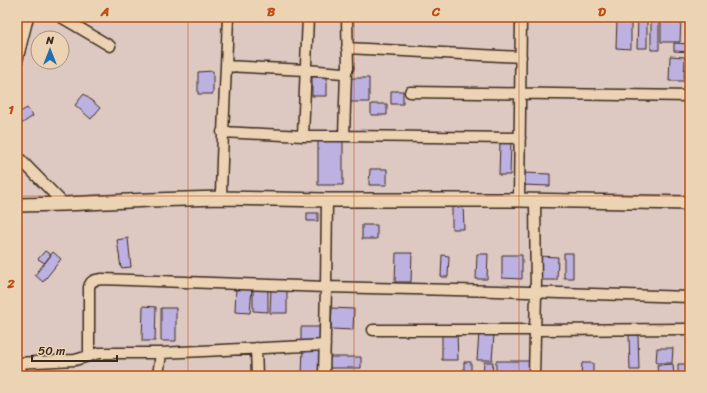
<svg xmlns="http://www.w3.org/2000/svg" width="707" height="393" font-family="Sriracha,sans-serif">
<rect width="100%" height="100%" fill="#dec9c2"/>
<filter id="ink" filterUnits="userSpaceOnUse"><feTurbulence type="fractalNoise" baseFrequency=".025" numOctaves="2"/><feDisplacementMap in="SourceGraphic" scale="8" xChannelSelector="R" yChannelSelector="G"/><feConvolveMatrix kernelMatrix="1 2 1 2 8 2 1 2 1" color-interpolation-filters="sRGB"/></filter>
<g filter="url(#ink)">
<path fill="#bdb1e2" stroke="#3b2a1e" d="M638,17H647V48H637Z
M651,17H659V50H651Z
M661,17L681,18L680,42H661Z
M617,18H631V49L616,48Z
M674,43L690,44V52L674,51Z
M670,56L685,57L684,81H669Z
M213,71V94H198V72Z
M312,77H327V96H312Z
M350,78H369V102H350Z
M391,91H403V104H391Z
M84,94L100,108L91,119L75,105Z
M371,104H387V115H371Z
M27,108L33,116L17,127V114Z
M318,138H343V185H318Z
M500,142H511L510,175H499Z
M370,169H387V185H369Z
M522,173L550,174V186L522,185Z
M452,203H463L464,229H452Z
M307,213H318V221H307Z
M362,225H377V239H362Z
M128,238L131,267L121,268L117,240Z
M45,251L51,255L45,263L38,259Z
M53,252L61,259L43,282L35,275Z
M396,253H412L411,282H395Z
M564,253H573V278H564Z
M477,254H488L487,279H476Z
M442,255L449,256L448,277H441Z
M502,255H522V279L502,278Z
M538,256L558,257L557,280H537Z
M236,286L252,287L250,313L235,312Z
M253,287H268V312L253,311Z
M271,288H287V313H270Z
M143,306L156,307L155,341H142Z
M161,308H176V341H161Z
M332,308L354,309L353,330L331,329Z
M301,327H321V343H301Z
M442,333H457L458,360H442Z
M479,333L494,335L492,360H477Z
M629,335H638L639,370H630Z
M303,347H321L320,376H302Z
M657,348H673L672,363H656Z
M328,357H361V368H328Z
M496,361H530V375H496Z
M464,362H471V376H464Z
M484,362H493L492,376H483Z
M582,363H593V376H581Z
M673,364L674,376H658L657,365Z
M678,364H690V376H678Z"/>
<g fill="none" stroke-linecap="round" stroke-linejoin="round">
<defs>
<path id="minor" d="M61,17L110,46
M347,48L521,57
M17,61L28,17
M226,66L306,70L343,73L346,72L348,68L347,17
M410,92L690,96
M222,132L303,136H344L520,138
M303,136L308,17
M344,136L346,72
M17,156L64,204
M221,198C222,138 226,77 228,17
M327,200L326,287L497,291L690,297
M519,200L521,17
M373,330H535L690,329
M256,348L257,376
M89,356V287C91,280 95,280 102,279L326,287L324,376
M17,363L75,360L99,353H161L325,345
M158,376L161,353
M534,376L536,292L535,200"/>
<path id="tertiary" d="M17,205L64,204L150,200L221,198L327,200H519L690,203"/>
<path id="secondary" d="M17,364L20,376"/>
</defs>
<use href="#minor" stroke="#3b2a1e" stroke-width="13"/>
<use href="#tertiary" stroke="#3b2a1e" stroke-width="16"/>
<use href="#secondary" stroke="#3b2a1e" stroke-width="17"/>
<use href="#minor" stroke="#ecd3b4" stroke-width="10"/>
<use href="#tertiary" stroke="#ecd3b4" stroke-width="13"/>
<use href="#secondary" stroke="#ecd3b4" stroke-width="14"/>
</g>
</g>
<path fill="none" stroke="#bd4d10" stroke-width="1" stroke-opacity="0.55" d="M188,17V376M354,17V376M519,17V376M17,196H690"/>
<rect width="707" height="393" fill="none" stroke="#ecd3b4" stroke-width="44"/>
<g transform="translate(50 50)"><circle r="19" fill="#ecd3b4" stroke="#a58f78"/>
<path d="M0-3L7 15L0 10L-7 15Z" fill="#1f6fb2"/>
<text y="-6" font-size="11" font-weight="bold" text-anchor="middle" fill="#3b2a1e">N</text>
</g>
<path d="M32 355v6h85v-6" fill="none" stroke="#3b2a1e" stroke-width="2"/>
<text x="38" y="355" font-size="12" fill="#3b2a1e" stroke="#ecd3b4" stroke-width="3" paint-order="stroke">50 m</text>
<rect x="22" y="22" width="663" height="349" fill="none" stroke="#bd4d10" stroke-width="1.5"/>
<g font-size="13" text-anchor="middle" font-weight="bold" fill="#bd4d10">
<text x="105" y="16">A</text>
<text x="271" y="16">B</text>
<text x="436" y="16">C</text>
<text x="602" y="16">D</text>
<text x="11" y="114">1</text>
<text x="11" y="288">2</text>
</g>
</svg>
